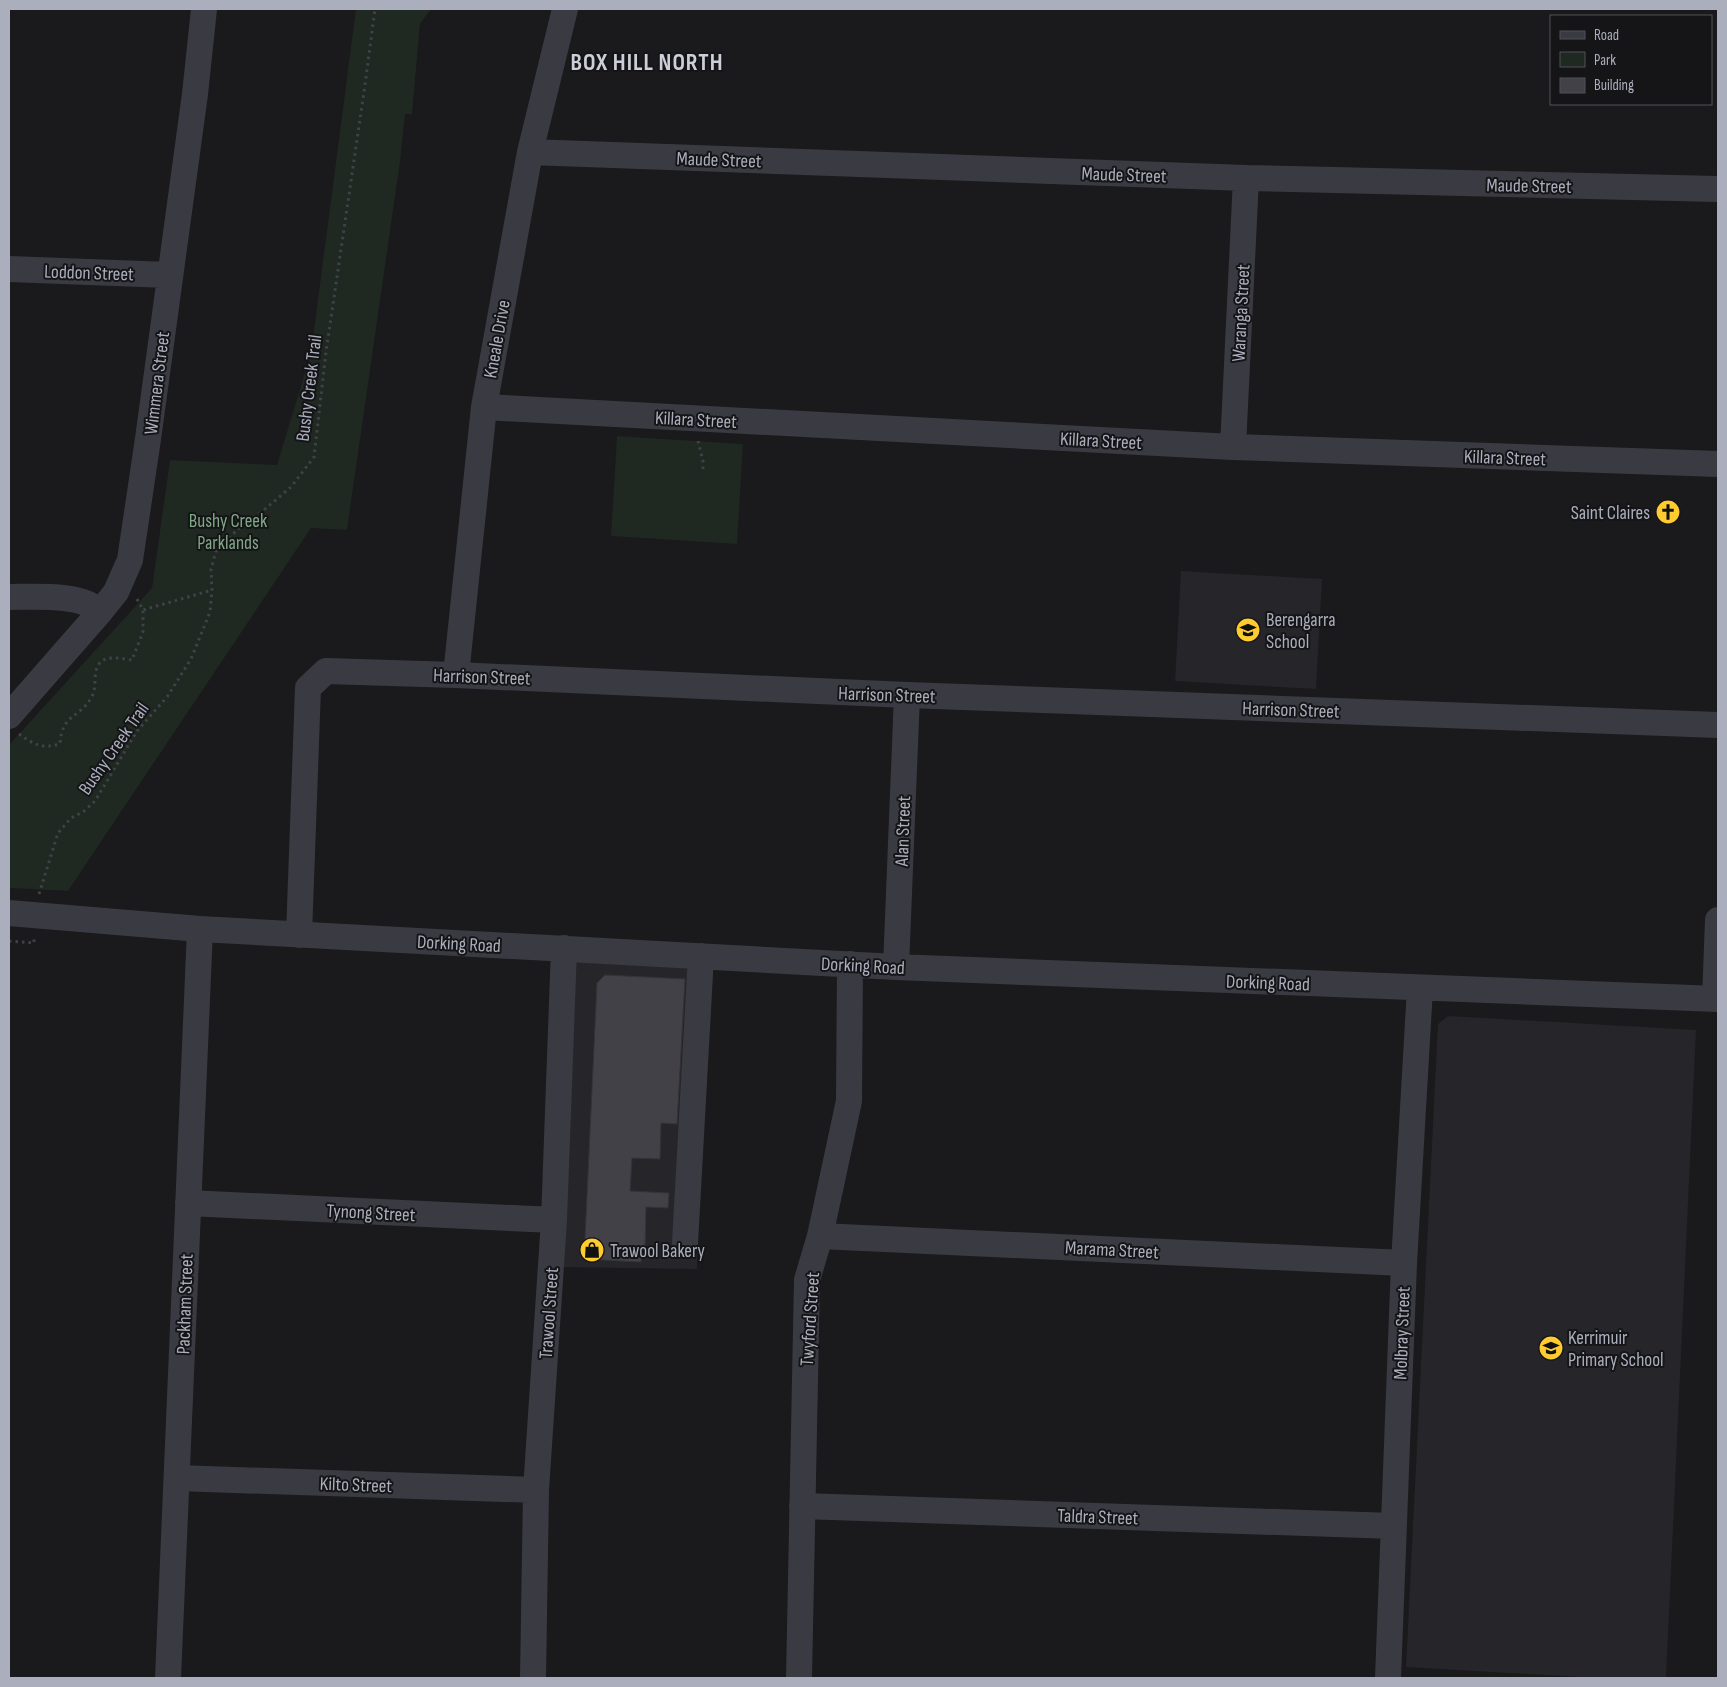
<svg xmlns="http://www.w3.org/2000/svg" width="1727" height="1687" font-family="'Sofia Sans Condensed',sans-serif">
<rect width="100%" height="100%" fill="#1a191c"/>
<path fill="#262529" d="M1181,571L1322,579L1316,689L1175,681Z
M570,953L706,958L697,1269L559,1267Z
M1448,1016L1696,1030L1666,1678H1598L1406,1667L1438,1024Z"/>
<path fill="#1f2821" d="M356,9H431L420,24L412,114H405L400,162L347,530L311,528L68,891L9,888V745L152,588L170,460L277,465L311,353Z
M617,436L743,444L737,544L611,536Z"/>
<path fill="#414147" stroke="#343338" d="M605,975L685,979L677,1124L661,1123L660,1159L632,1158L630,1191L669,1193L668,1208L646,1207L645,1246H642L641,1262L584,1259L597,983Z"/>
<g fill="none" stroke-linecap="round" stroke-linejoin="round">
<path stroke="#404249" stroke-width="3" stroke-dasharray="2.5 4" stroke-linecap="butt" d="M698,441L703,461V473
M137,599L143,610L212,590
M19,734C35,745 41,749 60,744C62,713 79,719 91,698C98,688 92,674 99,664C106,654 122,659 132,660L143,632V610
M39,894L58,833L71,818L83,812L95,801L137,731L167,697L191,659L210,612L212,590L211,569L216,551L237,530L265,509L291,487L314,457L326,352L364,92L375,9
M9,941L34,943V938"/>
<path stroke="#3a3b42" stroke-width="26" d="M530,152L1246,178L1718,189
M9,269L169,275
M484,407L1233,447L1718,464
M1233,447L1246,178
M9,597C34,597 83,593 100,612
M456,675L484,407L530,152L565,9
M9,716L100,612L116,592L130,560L148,439L195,94L204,9
M9,913L200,929L896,967L1718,999
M299,935L308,688L326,671L456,675L907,695L1718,725
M896,967L907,695
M1715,999L1718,920
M188,1203L554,1220
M820,1236L1404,1263
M685,1243L701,956
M177,1478L536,1490
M802,1506L1393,1526
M168,1678L200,929
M533,1678L536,1490L554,1220L564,948
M799,1678L807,1280L820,1236L849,1101L850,964
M1388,1678L1404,1263L1420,988"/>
</g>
<defs>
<symbol id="church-disc" viewBox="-11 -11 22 22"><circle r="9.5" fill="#ffcc2f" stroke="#151417"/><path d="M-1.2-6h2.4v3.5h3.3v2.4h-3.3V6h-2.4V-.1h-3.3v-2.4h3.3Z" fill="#111"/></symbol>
<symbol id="school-disc" viewBox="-11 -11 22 22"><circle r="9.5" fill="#ffcc2f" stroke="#151417"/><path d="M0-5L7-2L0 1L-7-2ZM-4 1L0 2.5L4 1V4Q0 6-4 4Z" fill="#111"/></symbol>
<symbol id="shop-disc" viewBox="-11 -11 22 22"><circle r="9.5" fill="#ffcc2f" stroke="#151417"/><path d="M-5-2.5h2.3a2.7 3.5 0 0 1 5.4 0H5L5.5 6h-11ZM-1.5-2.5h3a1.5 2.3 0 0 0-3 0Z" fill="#111"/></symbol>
</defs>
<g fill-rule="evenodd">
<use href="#church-disc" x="1654" y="498" width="28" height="28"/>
<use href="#school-disc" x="1234" y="616" width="28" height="28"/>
<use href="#shop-disc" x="578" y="1236" width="28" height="28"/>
<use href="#school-disc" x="1537" y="1334" width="28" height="28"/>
</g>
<g text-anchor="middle" stroke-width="4" stroke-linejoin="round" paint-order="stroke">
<g font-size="19" fill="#abafbd" stroke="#151417">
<text transform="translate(719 159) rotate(2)" y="7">Maude Street</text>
<text transform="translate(1124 174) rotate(2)" y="7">Maude Street</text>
<text transform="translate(1529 185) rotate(1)" y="7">Maude Street</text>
<text transform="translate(89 272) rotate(2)" y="7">Loddon Street</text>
<text transform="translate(1240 313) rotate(-87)" y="7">Waranga Street</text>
<text transform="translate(496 339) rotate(-80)" y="7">Kneale Drive</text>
<text transform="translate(156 383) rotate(-83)" y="7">Wimmera Street</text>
<text transform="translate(308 388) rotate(-83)" y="7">Bushy Creek Trail</text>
<text transform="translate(696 419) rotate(3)" y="7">Killara Street</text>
<text transform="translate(1101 440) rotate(3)" y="7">Killara Street</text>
<text transform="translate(1505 457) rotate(2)" y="7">Killara Street</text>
<text transform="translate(482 676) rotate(2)" y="7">Harrison Street</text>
<text transform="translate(887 694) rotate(2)" y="7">Harrison Street</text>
<text transform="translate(1291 709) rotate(2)" y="7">Harrison Street</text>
<text transform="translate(113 748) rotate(-55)" y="7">Bushy Creek Trail</text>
<text transform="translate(902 831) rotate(-88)" y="7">Alan Street</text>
<text transform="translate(459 943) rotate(3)" y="7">Dorking Road</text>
<text transform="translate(863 965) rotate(3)" y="7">Dorking Road</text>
<text transform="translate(1268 982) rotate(2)" y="7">Dorking Road</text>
<text transform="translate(371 1212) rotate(3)" y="7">Tynong Street</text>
<text transform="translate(1112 1249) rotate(3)" y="7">Marama Street</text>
<text transform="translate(184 1304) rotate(-88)" y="7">Packham Street</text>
<text transform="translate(548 1313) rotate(-86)" y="7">Trawool Street</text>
<text transform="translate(809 1319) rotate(-86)" y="7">Twyford Street</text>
<text transform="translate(1401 1333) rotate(-88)" y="7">Molbray Street</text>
<text transform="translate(356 1484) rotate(2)" y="7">Kilto Street</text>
<text transform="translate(1098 1516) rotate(2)" y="7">Taldra Street</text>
</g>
<g font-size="19" fill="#abafbd" stroke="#151417" text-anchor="start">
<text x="1650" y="519" text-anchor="end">Saint Claires</text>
<text x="1266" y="626">Berengarra<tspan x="1266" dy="22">School</tspan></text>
<text x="610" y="1257">Trawool Bakery</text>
<text x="1568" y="1344">Kerrimuir<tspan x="1568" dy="22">Primary School</tspan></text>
</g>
<g font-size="19" fill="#80a987" stroke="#151417">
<text x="228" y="527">Bushy Creek<tspan x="228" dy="22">Parklands</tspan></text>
</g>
<g font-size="24" font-weight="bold" letter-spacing="1" fill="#ccced8" stroke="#151417">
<text x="647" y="70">BOX HILL NORTH</text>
</g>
</g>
<rect width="1727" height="1687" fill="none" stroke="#abafbd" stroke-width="20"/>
<rect x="1550" y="15" width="162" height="90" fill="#151417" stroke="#515259"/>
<rect x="1560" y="31" width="25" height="8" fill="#3a3b42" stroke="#515259"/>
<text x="1594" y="40" font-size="15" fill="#abafbd">Road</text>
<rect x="1560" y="52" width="25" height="15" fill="#1f2821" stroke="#515259"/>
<text x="1594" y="65" font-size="15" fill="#abafbd">Park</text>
<rect x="1560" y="78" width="25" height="15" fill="#414147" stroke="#515259"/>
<text x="1594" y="90" font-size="15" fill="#abafbd">Building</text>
</svg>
